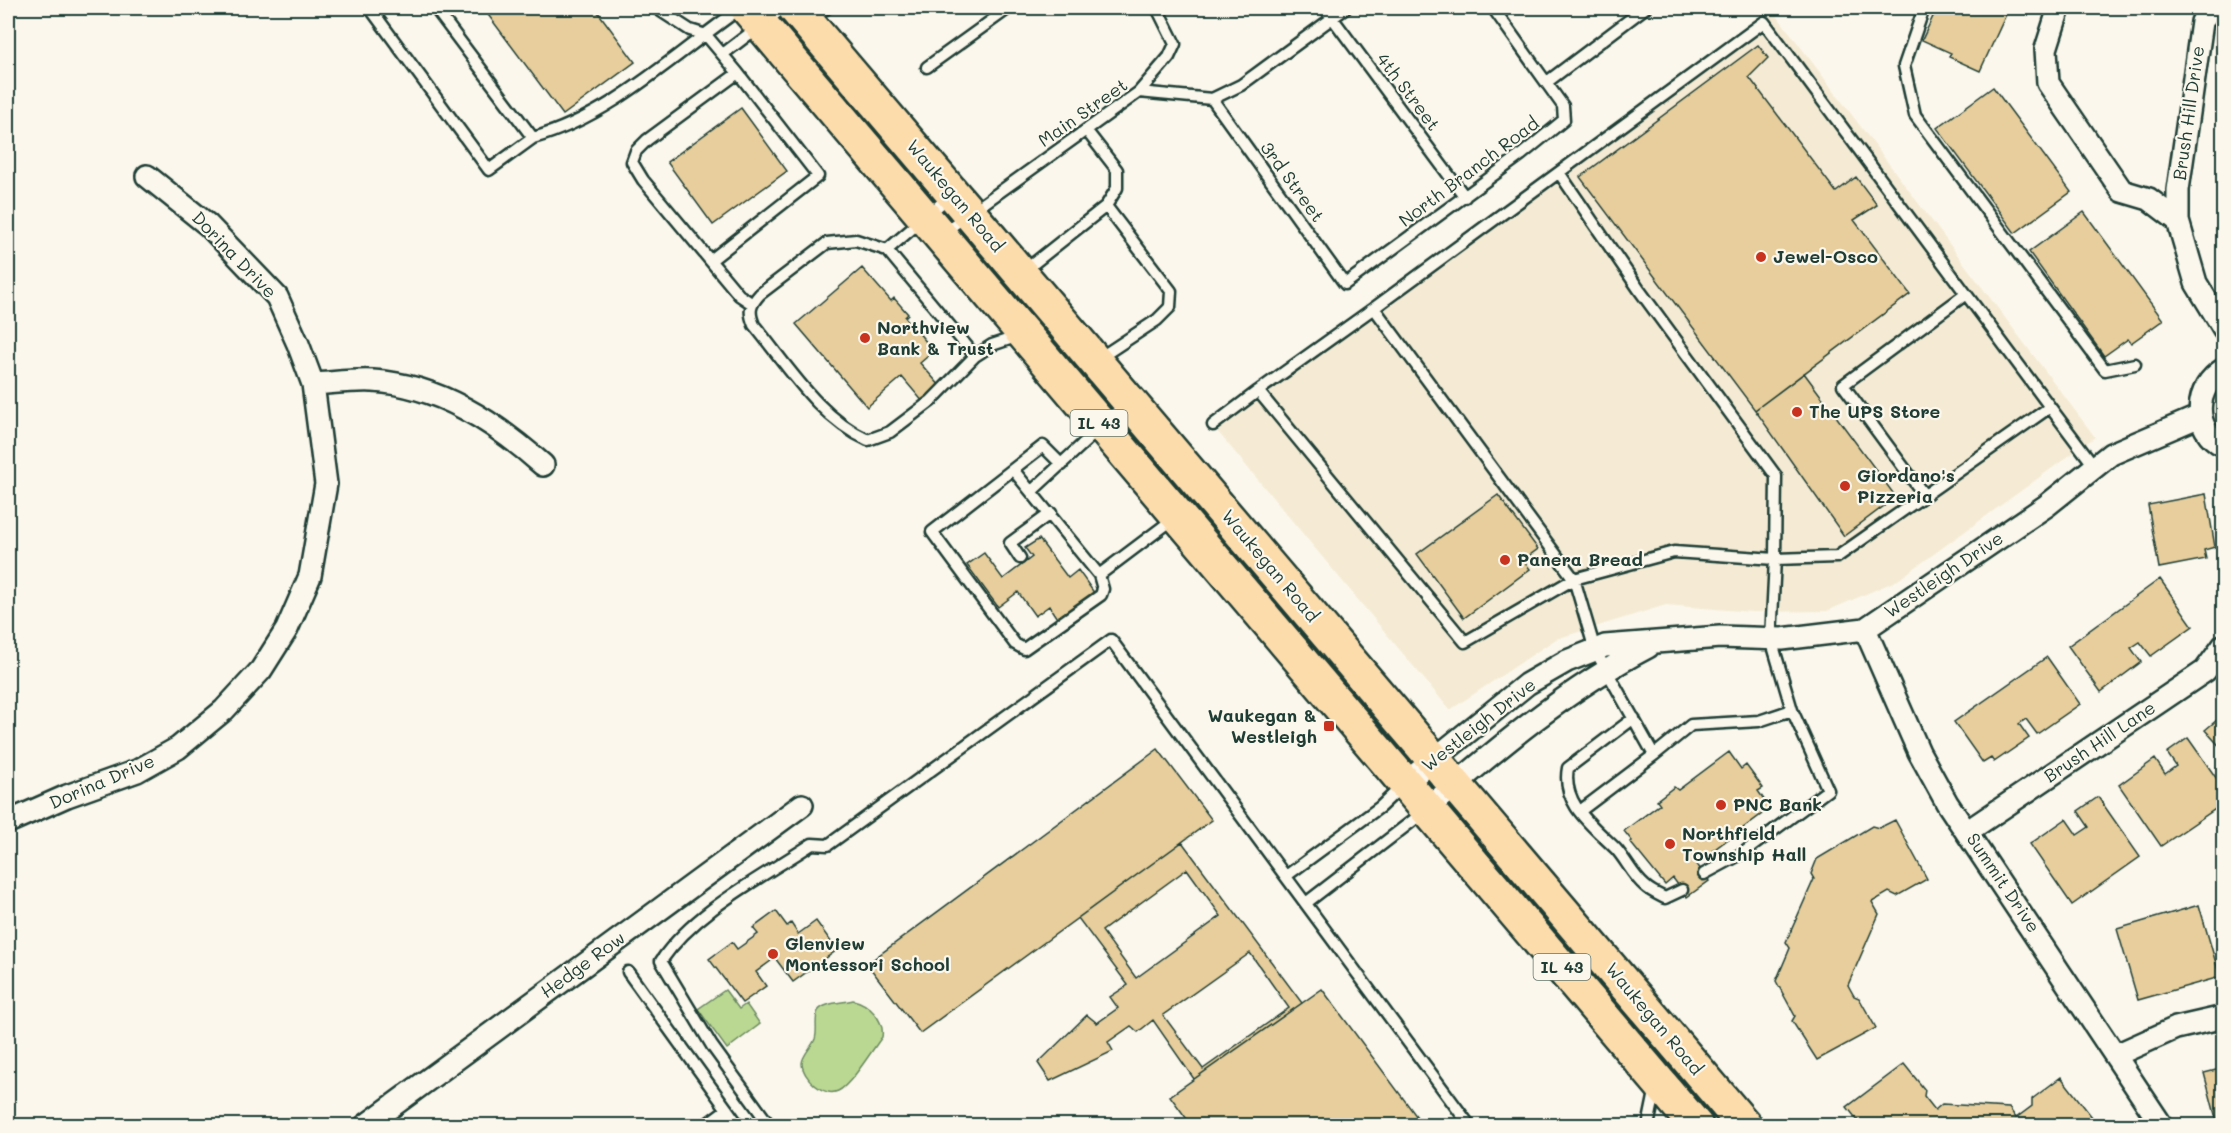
<svg xmlns="http://www.w3.org/2000/svg" width="2231" height="1133" font-family="Mali,sans-serif">
<rect width="100%" height="100%" fill="#fbf7ec"/>
<filter id="ink" filterUnits="userSpaceOnUse"><feTurbulence type="fractalNoise" baseFrequency=".0167" numOctaves="2"/><feDisplacementMap in="SourceGraphic" scale="12" xChannelSelector="R" yChannelSelector="G"/><feConvolveMatrix kernelMatrix="1 2 1 2 8 2 1 2 1" color-interpolation-filters="sRGB"/></filter>
<g filter="url(#ink)">
<path fill="#f5ebd4" d="M1772,9L2095,437L1898,580L1827,611L1752,612L1666,605L1556,639L1450,710L1208,420Z"/>
<path fill="#bad891" stroke="#6c8a62" stroke-width="1.5" d="M725,990L739,1009L746,1004L760,1024L727,1049L698,1009Z
M853,1000C868,1003 885,1020 882,1037C872,1050 851,1085 838,1091C824,1098 802,1077 802,1063C803,1054 812,1047 815,1039C818,1030 814,1019 818,1011C824,1002 844,1003 853,1000Z"/>
<path fill="#e7ce9c" stroke="#1f3d34" stroke-width="1.5" fill-rule="evenodd" d="M483,8H595L635,62L563,115Z
M1937,8H2009L1980,71L1949,57L1951,53L1922,40Z
M1758,45L1768,58L1749,77L1836,192L1856,177L1877,205L1854,220L1910,294L1755,410L1580,177Z
M1993,87L2071,192L2015,233L1937,128Z
M741,108L787,171L713,225L667,162Z
M2084,212L2163,320L2131,343L2128,339L2104,356L2029,252Z
M862,268L891,301L894,298L908,314L905,317L934,351L920,363L942,388L924,403L902,377L867,407L796,324Z
M1804,373L1896,497L1844,536L1755,410Z
M2206,494L2215,547L2204,550L2206,559L2159,568L2148,505Z
M1498,495L1538,549L1523,560L1530,569L1464,618L1417,554Z
M1039,539L1068,578L1078,570L1095,594L1058,620L1049,606L1035,616L1018,592L998,607L967,565L984,553L1003,579L1032,557L1025,548Z
M2160,579L2193,626L2151,656L2140,642L2131,648L2141,662L2101,692L2068,646Z
M2047,657L2080,704L2037,734L2026,719L2019,724L2029,738L1994,762L1991,758L1983,763L1954,722Z
M2224,714V751L2205,730Z
M2188,738L2224,789V803L2161,846L2119,785L2155,759L2165,774L2176,766L2167,753Z
M1158,749L1212,820L920,1033L867,964Z
M1729,752L1741,769L1746,765L1763,788L1758,791L1770,808L1696,863L1709,881L1687,897L1673,878L1665,885L1630,842L1632,841L1624,831L1660,804L1657,800L1674,787L1678,790Z
M2098,797L2140,857L2072,905L2030,844L2066,819L2077,835L2089,827L2078,811Z
M1895,820L1927,879L1897,896L1889,892L1872,902L1879,914L1848,985L1854,996L1859,998L1876,1028L1817,1060L1792,1021L1795,1016L1776,981L1790,948L1786,942L1814,879L1811,874L1817,859L1872,826L1879,828Z
M1182,842L1302,1003L1194,1079L1153,1020L1138,1032L1131,1026L1108,1042L1113,1051L1050,1081L1038,1063L1087,1015L1097,1023L1118,1008L1110,997L1128,985L1078,918ZM1187,869L1221,916L1136,978L1102,931ZM1250,953L1289,1008L1203,1069L1163,1015Z
M2199,905L2220,977L2138,1000L2117,929Z
M776,911L787,926L791,923L798,934L816,921L837,950L793,982L775,958L756,972L766,986L742,1003L709,959L732,942L737,949L758,934L753,928Z
M1322,989L1417,1117L1406,1126H1192L1170,1096Z
M1904,1064L1925,1090L1924,1096L1935,1110L1942,1104L2009,1108L2016,1118L2032,1106V1099L2061,1077L2099,1126H1862L1847,1107Z
M2224,1068V1126H2218L2204,1073Z"/>
<g fill="none" stroke-linecap="round" stroke-linejoin="round">
<defs>
<path id="lane" d="M370,8L489,170L533,138
M435,8L533,138C612,116 675,54 741,8
M656,8L690,30L706,35L738,73
M1325,8L1465,197
M1924,8L1904,66L1915,115L2105,370L2135,364
M808,18L827,8
M723,54L783,8
M927,67L1009,8
M1547,82L1645,8
M1139,92L1212,99L1241,85L1346,8
M1212,99L1345,284L1521,155L1564,120L1563,106L1493,8
M1560,174L1640,291L1776,476L1775,559L1837,557L2050,407L2095,467
M941,234L1139,92L1169,57L1175,44L1157,8
M887,250L951,195
M711,260L818,176L738,73L647,140L636,151L632,162L643,180L739,295L751,303
M1024,271L1106,206L1117,188V170L1086,130
M1374,308L1764,22L2050,407
M975,356L887,250L856,240L827,243L760,294C750,305 748,311 754,325C788,366 819,418 868,440L890,432L931,401L975,356L992,345L1019,336
M1098,359L1157,320L1170,307L1171,291L1106,206
M1213,425L1258,391L1465,642L1574,579L1374,308L1258,391
M1062,465L1043,446L932,532L1015,644L1024,649L1101,595L1103,589L1099,575
M1014,471L1099,575L1176,517
M1032,491L1127,403
M1924,495L1843,385L1966,294
M1674,552L1775,559L1771,639L1792,710L1759,721L1691,725L1654,755L1595,650L1574,579Z
M1020,558L1010,543L1051,513
M1634,718L1568,768C1561,804 1593,826 1616,849C1626,860 1633,876 1645,886C1650,891 1659,895 1665,898L1682,890
M1580,811L1654,755
M1704,874L1743,853L1828,790L1792,710
M1286,876L1380,807L1403,785
M1306,903L1424,812
M628,972L739,1126
M704,1126L727,1109
M770,1126L712,1046L661,961C696,910 761,878 812,844L828,845L1111,640L1470,1126
M1648,1126L1654,1097L1653,1089"/>
<path id="street" d="M2059,8L2046,49L2048,83L2122,191L2149,199L2178,221L2196,283L2224,329
M2178,221V190L2202,22L2210,8
M2224,369C2194,387 2191,429 2224,446
M313,384C332,383 353,380 373,381C439,385 496,423 543,465
M1865,629L1919,752L1947,803L2162,1126
M1405,783L1527,684L1567,661L1605,646L1720,637L1782,639L1865,629L2046,506L2111,454L2200,416
M1427,809C1496,749 1567,689 1648,647
M8,822L67,796L137,771L178,748L224,710L261,670L287,629L310,576L326,484L313,384L298,344L277,297L208,225L147,176
M1968,831L2205,671L2224,645
M2116,1055L2176,1028L2224,1017
M365,1126L802,805"/>
<path id="primary" d="M747,8L1696,1126
M795,8L1745,1126"/>
</defs>
<use href="#lane" stroke="#1f3d34" stroke-width="15"/>
<use href="#street" stroke="#1f3d34" stroke-width="26"/>
<use href="#primary" stroke="#1f3d34" stroke-width="38"/>
<use href="#lane" stroke="#fbf7ec" stroke-width="10"/>
<use href="#street" stroke="#fbf7ec" stroke-width="21"/>
<use href="#primary" stroke="#fddcac" stroke-width="33"/>
</g>
</g>
<g fill="#c8321e" stroke="#fbf7ec" stroke-width="2">
<circle cx="1761" cy="257" r="6"/>
<circle cx="865" cy="338" r="6"/>
<circle cx="1797" cy="412" r="6"/>
<circle cx="1845" cy="486" r="6"/>
<circle cx="1505" cy="560" r="6"/>
<rect x="1323" y="720" width="12" height="12" rx="3"/>
<circle cx="1721" cy="805" r="6"/>
<circle cx="1670" cy="844" r="6"/>
<circle cx="773" cy="954" r="6"/>
</g>
<g text-anchor="middle" stroke-width="4.5" stroke-linejoin="round" paint-order="stroke">
<g fill="#fbf7ec" stroke="#61756b" stroke-width="1.5">
<rect x="1070.5" y="410" width="57" height="26" rx="4.5"/>
<rect x="1533.5" y="954" width="57" height="26" rx="4.5"/>
</g>
<g font-size="16" font-weight="bold" fill="#1f3d34">
<text x="1099" y="429">IL 43</text>
<text x="1562" y="973">IL 43</text>
</g>
<g font-size="18" fill="#1f3d34" stroke="#fbf7ec">
<text transform="translate(1408 92) rotate(53)" y="6">4th Street</text>
<text transform="translate(1083 113) rotate(-35)" y="6">Main Street</text>
<text transform="translate(2189 113) rotate(-82)" y="6">Brush Hill Drive</text>
<text transform="translate(1469 172) rotate(-37)" y="6">North Branch Road</text>
<text transform="translate(1292 182) rotate(54)" y="6">3rd Street</text>
<text transform="translate(955 196) rotate(50)" y="6">Waukegan Road</text>
<text transform="translate(234 255) rotate(46)" y="6">Dorina Drive</text>
<text transform="translate(1270 566) rotate(50)" y="6">Waukegan Road</text>
<text transform="translate(1944 575) rotate(-34)" y="6">Westleigh Drive</text>
<text transform="translate(1479 725) rotate(-38)" y="6">Westleigh Drive</text>
<text transform="translate(2100 742) rotate(-34)" y="6">Brush Hill Lane</text>
<text transform="translate(102 782) rotate(-23)" y="6">Dorina Drive</text>
<text transform="translate(2003 883) rotate(56)" y="6">Summit Drive</text>
<text transform="translate(583 965) rotate(-36)" y="6">Hedge Row</text>
<text transform="translate(1654 1019) rotate(50)" y="6">Waukegan Road</text>
</g>
<g font-size="18" font-weight="bold" fill="#1f3d34" stroke="#fbf7ec" text-anchor="start">
<text x="1773" y="263">Jewel-Osco</text>
<text x="877" y="334">Northview<tspan x="877" dy="21">Bank &amp; Trust</tspan></text>
<text x="1809" y="418">The UPS Store</text>
<text x="1857" y="482">Giordano's<tspan x="1857" dy="21">Pizzeria</tspan></text>
<text x="1517" y="566">Panera Bread</text>
<text x="1317" y="722" text-anchor="end">Waukegan &amp;<tspan x="1317" dy="21">Westleigh</tspan></text>
<text x="1733" y="811">PNC Bank</text>
<text x="1682" y="840">Northfield<tspan x="1682" dy="21">Township Hall</tspan></text>
<text x="785" y="950">Glenview<tspan x="785" dy="21">Montessori School</tspan></text>
</g>
</g>
<rect width="2231" height="1133" fill="none" stroke="#fbf7ec" stroke-width="30"/>
<rect x="15" y="15" width="2201" height="1103" fill="none" stroke="#1f3d34" stroke-width="2" filter="url(#ink)"/>
</svg>
